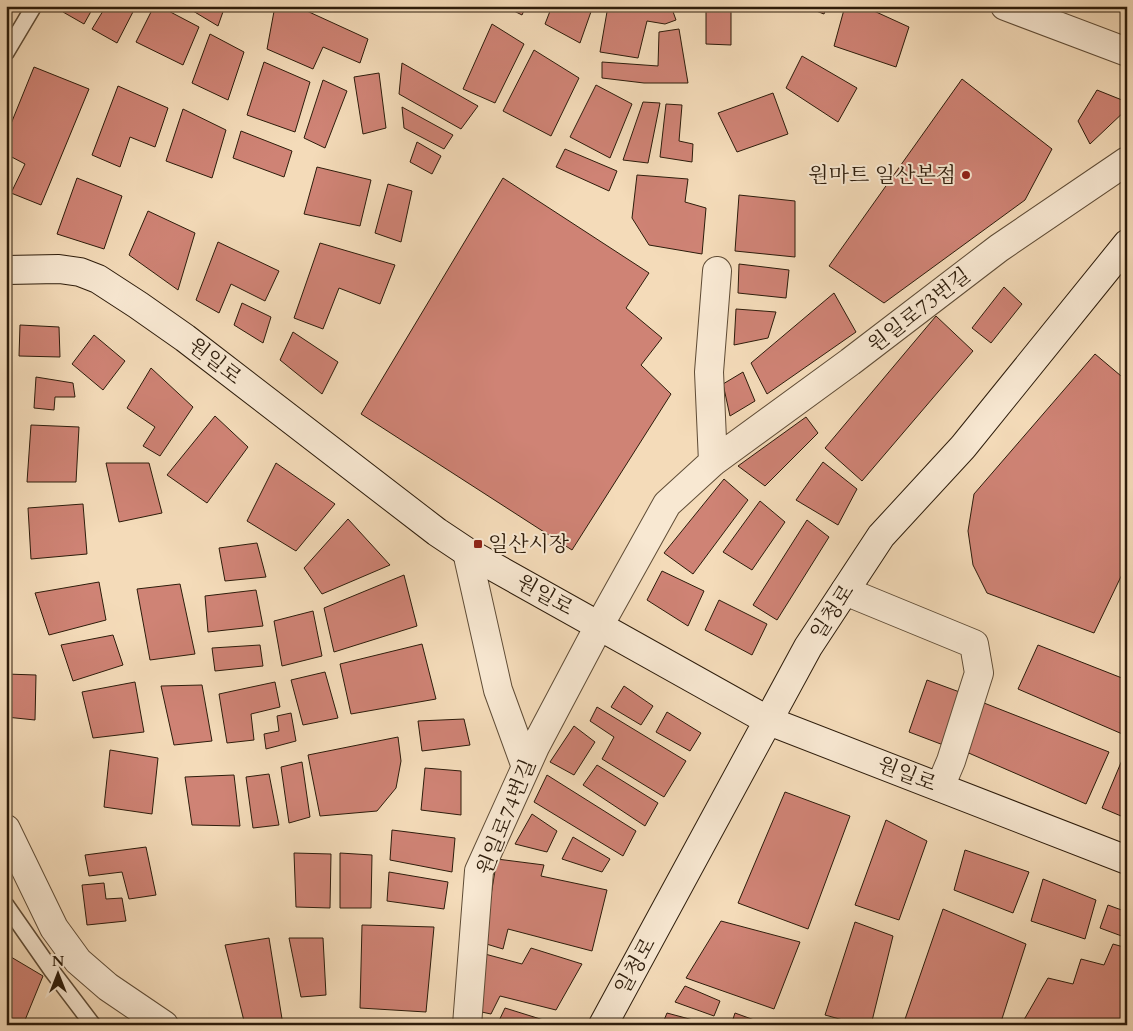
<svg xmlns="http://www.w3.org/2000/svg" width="1133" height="1031" font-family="Cardo,'Noto Serif KR',serif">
<rect width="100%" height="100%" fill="#f4dbb9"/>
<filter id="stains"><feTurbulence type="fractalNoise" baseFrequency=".004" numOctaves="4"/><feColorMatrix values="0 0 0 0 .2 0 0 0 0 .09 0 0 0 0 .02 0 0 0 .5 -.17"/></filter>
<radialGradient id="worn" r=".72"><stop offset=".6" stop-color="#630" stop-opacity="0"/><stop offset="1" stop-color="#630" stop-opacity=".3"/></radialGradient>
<path fill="#cf8375" stroke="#2d1c0b" d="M67,6H94L84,24L63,12Z
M106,6H136L117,43L92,29Z
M154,6H159L199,27L183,65L136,42Z
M189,6H225L218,26L188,8Z
M275,6H296L368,39L360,63L323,47L313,69L267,49Z
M504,6H526L522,15Z
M552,6H593L580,43L545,24Z
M608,6H671L676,20L665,24L647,21L638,58L600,52Z
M706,6H731V45L706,44Z
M803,6H827L824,14Z
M845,6H863L909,27L896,67L834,46Z
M492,24L524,44L495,103L463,89Z
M679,29L688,83H644L602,78V62L658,66L659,32Z
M210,34L244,52L228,100L192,83Z
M534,50L579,78L551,136L503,111Z
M802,56L857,88L838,122L786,88Z
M264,62L310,82L295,132L247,115Z
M402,63L478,106L461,129L399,94Z
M34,67L89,89L41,205L11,193L25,164L6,154V136Z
M379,73L386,128L363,134L354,77Z
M962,79L1052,149L1025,200L884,303L829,266Z
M323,80L347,91L325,148L304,138Z
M596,85L632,104L610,158L570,137Z
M118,86L168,108L155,147L130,137L120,167L92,155Z
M1097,90L1127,102V109L1090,144L1078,121Z
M773,93L788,134L737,152L718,113Z
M643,102L660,103L648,163L623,160Z
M666,104L682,105L679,141L693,144L692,162L660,157Z
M402,107L453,135L444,149L404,128Z
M183,109L226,130L212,178L166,161Z
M241,131L292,151L284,177L233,158Z
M417,142L441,156L432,174L410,162Z
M565,149L617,171L609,191L556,167Z
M317,167L371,180L360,226L304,214Z
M637,175L688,179L685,202L706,208L702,254L649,245L632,218Z
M77,178L122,196L104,249L57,234Z
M503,178L649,273L626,308L662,338L641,365L671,394L572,550L361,414Z
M388,184L412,191L401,242L375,233Z
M739,195L795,201V257L735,251Z
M148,211L195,233L178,290L129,255Z
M218,242L279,271L265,301L231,284L219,313L196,300Z
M320,243L395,265L380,304L339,288L323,329L294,318Z
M739,264L789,270L786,298L738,293Z
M1004,287L1022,304L991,343L972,328Z
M834,293L856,332L767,394L751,363Z
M242,303L271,317L263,343L234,325Z
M736,309L776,312L768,338L734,345Z
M936,316L973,351L862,481L825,448Z
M20,325L59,327L60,357L19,356Z
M293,332L338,362L322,394L280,360Z
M94,335L125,361L103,390L72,364Z
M1095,354L1127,381V564L1094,633L987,593L973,565L968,531L974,494Z
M151,368L193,407L160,456L143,446L155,427L127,408Z
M743,372L755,401L730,416L723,384Z
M36,377L73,383L75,397H55L54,410L34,408Z
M6,379L8,380L9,407L6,406Z
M215,416L248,447L207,503L167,475Z
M806,417L818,433L765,486L738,466Z
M31,425L79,427L76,482H27Z
M6,442H8L7,495H6Z
M823,462L857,489L838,525L796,500Z
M106,463H149L162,513L119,522Z
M276,463L335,504L296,551L247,521Z
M724,479L748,500L693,574L664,553Z
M760,501L785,522L752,570L723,552Z
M83,504L87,554L31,559L28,508Z
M348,519L390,565L322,594L304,568Z
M807,520L829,537L777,620L753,605Z
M257,543L266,577L225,581L219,548Z
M662,571L704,591L688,626L647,600Z
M404,575L417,626L334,652L324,608Z
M99,582L106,620L49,635L35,593Z
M180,584L195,654L150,660L137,589Z
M256,590L263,626L208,632L205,596Z
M719,600L767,624L752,655L705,630Z
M313,611L322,656L282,666L274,621Z
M113,635L123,665L73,681L61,645Z
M422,644L436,699L351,714L340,664Z
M260,645L263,666L215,671L212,648Z
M1038,645L1127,680V736L1018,689Z
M325,672L338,718L303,725L291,680Z
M6,674L36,675L35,720L6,717Z
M927,680L965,694L946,746L909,732Z
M135,682L144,732L93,738L82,692Z
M275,682L280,707L251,714L254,740L227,743L219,694Z
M202,685L212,741L174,745L161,686Z
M624,686L653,706L641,725L611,707Z
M984,703L1109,752L1086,804L964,751Z
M597,707L686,761L664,797L602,759L614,737L590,721Z
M667,712L701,733L690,751L656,732Z
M291,713L296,741L266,749L264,734L279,731L277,716Z
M464,719L470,745L422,751L418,721Z
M574,726L595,742L574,775L550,762Z
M398,737L401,761L396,788L377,811L320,816L308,755Z
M110,750L158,758L152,814L104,807Z
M1125,753L1127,754V801L1121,816L1102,808Z
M302,762L310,817L289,823L281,767Z
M597,765L658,803L645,826L583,785Z
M425,768L461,771V815L421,810Z
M269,774L279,825L253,828L246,777Z
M234,775L240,826L192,825L185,777Z
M547,775L636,831L623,856L534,802Z
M785,792L850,816L808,929L738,903Z
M532,814L557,831L547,852L515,844Z
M886,820L927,841L899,920L855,905Z
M392,830L455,838L452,872L390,860Z
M573,837L610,859L602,872L562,859Z
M146,847L156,895L129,899L122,872L89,876L85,855Z
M965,850L1029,872L1013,913L954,890Z
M294,853L331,854L330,908L296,907Z
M340,853L372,855L371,908H340Z
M497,859L544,865L541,876L607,890L592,951L508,929L503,949L483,943Z
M389,872L448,882L444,909L387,901Z
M1043,879L1096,900L1085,939L1031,921Z
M104,883L106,899L122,898L126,921L87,925L82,885Z
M1108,905L1127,912V938L1100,928Z
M943,909L1026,944L1000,1025H903Z
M721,921L800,942L774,1009L686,978Z
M855,922L893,936L871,1025H861L825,1015Z
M362,925L434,927L426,1012L360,1008Z
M269,938L283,1025H245L225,945Z
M289,938H323L326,995L301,997Z
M1113,944L1127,948V1025H1021L1048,978L1073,984L1081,959L1104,965Z
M531,948L582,964L556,1010L500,996L491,1014L477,1011L485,954L522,964Z
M6,954L43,976L23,1025H18L6,1018Z
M685,986L720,1001L714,1016L675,1002Z
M505,1008L550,1022L549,1025H497Z
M667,1013L708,1024L662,1025Z
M735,1013L768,1025H731Z
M305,1023L339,1025H305Z"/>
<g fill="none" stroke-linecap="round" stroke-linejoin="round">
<defs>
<path id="lane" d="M6,53L34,6
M6,905L52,971L93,1025"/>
<path id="street" d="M1005,6L1127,52
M713,462L709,372L717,271
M467,552L498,690L526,767
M845,591L974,644L979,673L951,761L940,787
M6,829L54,928L78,961L108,987L164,1025
M467,1025L479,871L535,747L599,626L667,504L713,462L850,362L999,248L1127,161"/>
<path id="secondary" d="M6,270L59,269L80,272L98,279L138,305L185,338L437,532L467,552L769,721L1127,860
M603,1025L808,647L881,536L963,447L1127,244"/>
</defs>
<use href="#lane" stroke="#5f4c36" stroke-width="18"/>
<use href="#street" stroke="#5f4c36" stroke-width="30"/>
<use href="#secondary" stroke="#2d1c0b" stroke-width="30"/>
<use href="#lane" stroke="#f8e8d2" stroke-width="15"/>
<use href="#street" stroke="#f8e8d2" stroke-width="28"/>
<use href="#secondary" stroke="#f8e8d2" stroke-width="28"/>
</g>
<g fill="#8f2418" stroke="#f8e8d2" stroke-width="2">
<circle cx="966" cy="175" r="5"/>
<rect x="473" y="539" width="10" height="10" rx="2.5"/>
</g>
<g text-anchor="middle" stroke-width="4" stroke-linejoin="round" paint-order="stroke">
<g font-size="21" fill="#2d1c0b" stroke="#f8e8d2" text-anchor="end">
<text x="956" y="182">원마트 일산본점</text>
<text x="488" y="551" text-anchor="start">일산시장</text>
</g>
<g font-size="21" fill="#2d1c0b" stroke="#f8e8d2">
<text transform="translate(919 310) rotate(-38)" y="7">원일로73번길</text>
<text transform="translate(215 361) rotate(38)" y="7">원일로</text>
<text transform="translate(545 595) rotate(29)" y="7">원일로</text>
<text transform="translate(832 612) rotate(-57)" y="7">일청로</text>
<text transform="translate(907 774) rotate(21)" y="7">원일로</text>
<text transform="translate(506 817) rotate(-68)" y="7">원일로74번길</text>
<text transform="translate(635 966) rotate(-61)" y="7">일청로</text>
</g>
</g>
<rect width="1133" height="1031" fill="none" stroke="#f4dbb9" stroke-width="25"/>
<rect x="8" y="8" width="1118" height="1016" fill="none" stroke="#2d1c0b" stroke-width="2.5"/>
<rect x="12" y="12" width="1108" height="1006" fill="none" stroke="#2d1c0b"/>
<g transform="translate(58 974)" stroke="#f8e8d2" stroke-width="4" paint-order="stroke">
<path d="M0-4L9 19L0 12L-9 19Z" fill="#2d1c0b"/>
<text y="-8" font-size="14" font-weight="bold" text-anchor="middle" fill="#2d1c0b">N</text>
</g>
<rect width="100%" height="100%" filter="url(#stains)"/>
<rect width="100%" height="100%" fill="url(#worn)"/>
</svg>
